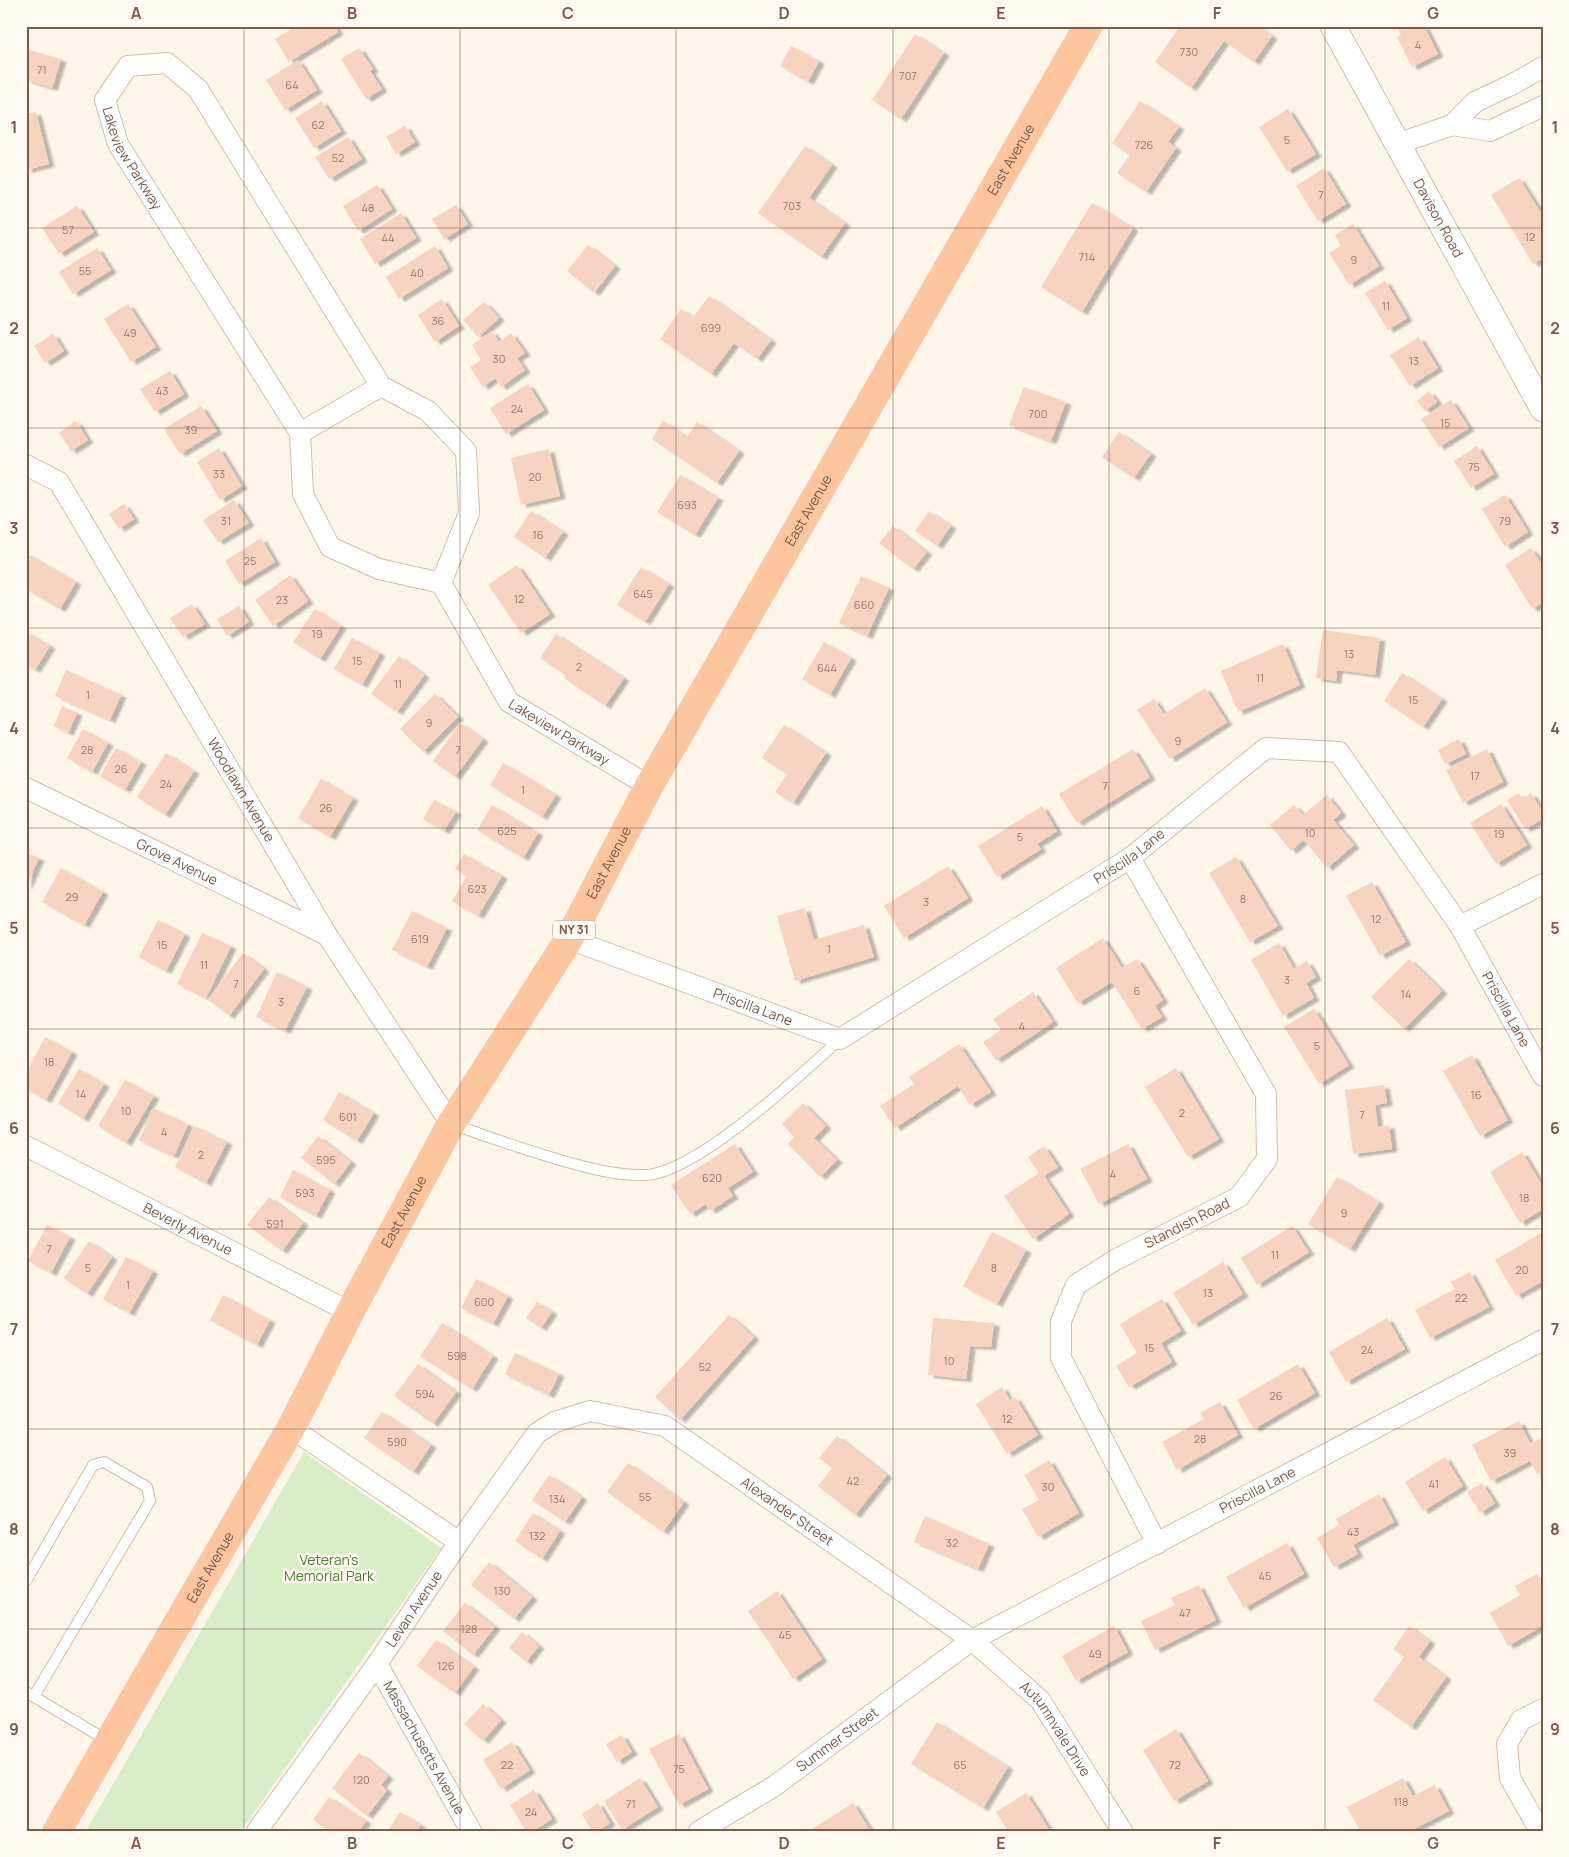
<svg xmlns="http://www.w3.org/2000/svg" width="1569" height="1857" font-family="Manrope,sans-serif">
<defs>
<filter id="shadow"><feDropShadow dx="5.5" dy="3" stdDeviation="1" flood-color="#0004"/></filter>
</defs>
<rect width="100%" height="100%" fill="#fef5e9"/>
<path fill="#d7edc6" d="M304,1452L441,1548L241,1831H86Z"/>
<path fill="#f5d3bf" filter="url(#shadow)" d="M296,26H335L338,32L289,62L275,39Z
M1180,26H1258L1272,36L1254,62L1224,41L1191,88L1155,62Z
M1397,26H1424L1438,54L1412,67L1397,37L1401,35Z
M915,34L944,53L901,119L872,100Z
M791,46L819,61L808,82L780,66Z
M359,48L373,69L370,71L382,89L366,99L341,59Z
M26,49L61,59L52,88L26,80Z
M298,60L317,90L285,110L266,80Z
M322,101L341,131L314,148L295,118Z
M1140,101L1179,127L1168,142L1176,148L1146,192L1117,173L1130,155L1112,143Z
M1288,109L1316,154L1287,171L1259,127Z
M36,112L49,164L26,170V114Z
M405,126L415,142L396,154L386,137Z
M348,137L362,159L329,179L315,157Z
M805,146L832,165L809,198L845,223L821,257L758,213Z
M1324,168L1346,204L1318,221L1296,186Z
M1519,178L1543,216V258L1533,264L1491,195Z
M377,185L392,209L358,231L343,206Z
M1092,203L1133,228L1082,312L1041,287Z
M456,205L468,224L444,239L432,219Z
M77,206L94,232L59,254L42,228Z
M401,213L416,238L375,264L360,239Z
M1353,224L1379,266L1349,285L1329,253L1341,246L1335,235Z
M588,245L615,266L594,293L567,271Z
M435,246L448,268L399,299L386,277Z
M97,248L111,270L73,294L59,272Z
M1385,281L1407,318L1388,330L1365,293Z
M709,296L771,340L757,359L734,343L711,374L660,339L681,309L693,317Z
M442,299L459,326L435,342L418,315Z
M484,302L499,318L478,337L463,320Z
M128,304L156,347L131,362L104,319Z
M492,331L499,342L511,333L525,353L517,358L525,370L501,387L495,378L483,387L470,367L481,360L472,345Z
M53,334L64,351L45,363L34,346Z
M1419,337L1438,368L1410,386L1390,355Z
M170,371L184,394L155,412L140,389Z
M528,384L544,410L506,434L490,408Z
M1024,387L1066,402L1051,441L1009,425Z
M1429,391L1437,402L1425,411L1417,401Z
M1451,400L1469,428L1439,447L1421,419Z
M201,406L217,431L180,454L164,429Z
M76,421L88,440L71,451L59,433Z
M663,421L687,437L697,422L739,451L717,483L652,439Z
M1119,432L1151,454L1134,478L1102,457Z
M1477,446L1494,474L1471,488L1454,461Z
M219,448L242,486L220,500L197,462Z
M549,449L560,496L521,505L511,458Z
M680,475L718,498L695,535L657,512Z
M1505,495L1528,532L1505,547L1482,509Z
M234,500L249,523L218,542L203,520Z
M124,504L134,519L119,529L109,514Z
M531,511L563,532L545,558L514,537Z
M929,511L951,526L937,546L915,531Z
M893,526L927,552L913,569L879,543Z
M261,538L275,562L239,584L225,561Z
M1531,548L1543,566V602L1532,609L1505,565Z
M26,553L76,582L60,609L26,589Z
M517,565L550,614L521,633L488,585Z
M641,567L669,584L645,622L617,605Z
M290,575L308,601L273,626L255,600Z
M861,576L889,588L867,636L839,623Z
M192,604L205,624L183,637L170,618Z
M239,606L249,622L227,636L217,619Z
M315,609L341,626L320,659L293,642Z
M1323,630L1380,638L1375,675L1337,670L1336,681L1316,678Z
M26,632L50,646L35,670L26,665Z
M556,634L624,678L605,706L564,678L566,675L540,658Z
M352,638L380,653L362,685L334,669Z
M824,642L851,658L830,695L802,679Z
M1283,644L1300,685L1238,712L1221,671Z
M399,656L424,675L397,712L371,694Z
M66,670L121,695L110,720L55,696Z
M1402,673L1442,699L1423,727L1384,701Z
M1205,688L1227,722L1170,759L1137,710L1154,699L1164,714Z
M435,694L458,717L423,752L400,729Z
M62,706L77,713L68,733L54,726Z
M460,723L483,739L455,777L433,761Z
M784,725L826,753L793,803L775,792L787,774L762,758Z
M83,729L108,743L92,772L67,758Z
M1459,739L1466,754L1445,764L1438,750Z
M116,748L141,762L125,790L100,776Z
M1133,749L1150,777L1077,823L1059,794Z
M1487,749L1503,782L1463,803L1446,770Z
M166,753L194,771L165,815L137,797Z
M503,763L556,795L542,817L490,785Z
M321,779L353,798L330,837L298,818Z
M1519,793L1522,799L1531,793L1543,812V819L1525,829L1507,800Z
M1327,795L1341,813L1333,820L1354,845L1327,868L1304,840L1291,851L1270,825L1294,805L1303,815Z
M434,800L456,812L444,831L423,819Z
M1501,804L1527,845L1496,864L1470,823Z
M492,805L538,833L523,858L477,830Z
M1042,806L1057,831L1037,844L1041,849L997,877L978,846Z
M26,853L39,858L26,887Z
M464,854L502,876L478,916L452,901L467,876L455,869Z
M1236,857L1278,926L1250,942L1209,873Z
M948,866L968,898L904,938L884,906Z
M61,868L103,892L84,925L42,902Z
M1372,882L1406,942L1380,956L1346,896Z
M805,908L814,940L864,925L874,957L795,981L777,916Z
M412,911L447,928L427,967L392,950Z
M158,920L185,934L166,971L139,957Z
M202,933L231,946L206,998L177,984Z
M1103,938L1122,968L1137,959L1163,1000L1155,1006L1162,1017L1142,1029L1112,982L1078,1003L1056,968Z
M1279,943L1294,969L1307,961L1316,977L1306,983L1314,998L1283,1016L1251,960Z
M243,953L264,969L229,1016L208,999Z
M1409,959L1442,991L1404,1029L1371,997Z
M277,972L307,987L285,1031L256,1017Z
M1033,992L1053,1022L996,1060L983,1042L1001,1030L993,1019Z
M1314,1009L1349,1065L1319,1084L1284,1027Z
M45,1037L72,1052L46,1100L26,1089V1073Z
M959,1044L991,1092L970,1105L958,1086L895,1128L880,1106L914,1084L909,1077Z
M1472,1055L1508,1120L1480,1136L1443,1071Z
M1176,1068L1219,1139L1188,1157L1145,1087Z
M79,1069L104,1084L83,1119L58,1103Z
M125,1080L154,1096L126,1143L98,1126Z
M1384,1085L1387,1103L1375,1105L1378,1127L1389,1125L1392,1149L1353,1154L1345,1090Z
M339,1092L374,1113L357,1141L323,1120Z
M803,1103L826,1126L814,1138L837,1160L820,1177L788,1144L794,1137L782,1124Z
M153,1108L188,1124L174,1156L139,1140Z
M195,1126L227,1142L206,1183L175,1167Z
M318,1136L351,1162L334,1184L301,1158Z
M735,1144L753,1172L728,1188L733,1196L710,1211L706,1204L690,1214L671,1185Z
M1128,1144L1147,1179L1099,1204L1080,1169Z
M1044,1146L1058,1167L1044,1176L1069,1214L1033,1239L1004,1196L1039,1173L1028,1157Z
M1522,1152L1543,1187V1209L1520,1223L1490,1172Z
M293,1170L330,1190L316,1216L280,1197Z
M1337,1177L1379,1202L1350,1249L1308,1224Z
M269,1197L303,1223L282,1251L247,1225Z
M47,1225L70,1237L51,1273L28,1261Z
M1292,1226L1309,1252L1257,1285L1241,1258Z
M992,1232L1026,1250L997,1304L963,1286Z
M1543,1232V1281L1516,1296L1495,1260Z
M89,1241L112,1257L87,1294L64,1278Z
M126,1257L153,1271L129,1313L103,1299Z
M1223,1262L1243,1294L1193,1325L1173,1293Z
M1470,1272L1489,1307L1430,1338L1415,1310L1455,1289L1451,1282Z
M476,1279L508,1296L493,1324L461,1308Z
M223,1295L270,1320L257,1345L210,1320Z
M1162,1299L1181,1331L1161,1343L1172,1362L1129,1387L1116,1366L1137,1353L1120,1324Z
M537,1302L552,1312L541,1328L526,1318Z
M729,1315L754,1337L680,1420L655,1397Z
M933,1318L994,1323L991,1347L970,1346L966,1379L928,1375Z
M1387,1318L1405,1349L1346,1382L1329,1352Z
M442,1323L493,1356L472,1389L420,1356Z
M515,1353L559,1374L549,1395L505,1374Z
M418,1364L456,1392L433,1424L394,1396Z
M1298,1364L1315,1393L1254,1429L1237,1400Z
M1002,1387L1010,1400L1015,1397L1038,1435L1007,1454L976,1404Z
M1220,1402L1238,1435L1177,1470L1162,1442L1204,1419L1200,1413Z
M382,1412L431,1445L413,1472L364,1438Z
M1519,1421L1530,1443L1543,1437V1471L1537,1474L1530,1461L1491,1481L1472,1445Z
M837,1436L887,1475L855,1515L818,1486L832,1468L819,1458Z
M1445,1457L1463,1486L1423,1511L1405,1482Z
M1049,1460L1079,1513L1038,1537L1022,1509L1039,1500L1024,1475Z
M628,1463L684,1502L663,1532L607,1492Z
M549,1475L582,1497L565,1522L532,1500Z
M1482,1483L1495,1503L1480,1513L1467,1492Z
M1379,1494L1394,1522L1353,1545L1358,1554L1334,1567L1317,1538L1339,1525L1336,1519Z
M533,1513L560,1531L542,1559L515,1541Z
M925,1516L989,1544L978,1569L914,1542Z
M1287,1543L1304,1574L1244,1608L1226,1577Z
M489,1562L532,1597L514,1619L471,1585Z
M1537,1574L1543,1585V1626L1508,1646L1490,1613L1520,1595L1515,1586Z
M1199,1585L1216,1620L1155,1650L1141,1621L1175,1605L1171,1598Z
M777,1591L822,1659L793,1679L748,1611Z
M465,1603L495,1627L473,1655L443,1631Z
M1114,1626L1128,1652L1076,1681L1062,1656Z
M1409,1626L1430,1641L1419,1657L1446,1677L1411,1727L1373,1700L1404,1657L1393,1649Z
M522,1632L539,1646L526,1662L509,1648Z
M436,1640L474,1667L455,1693L417,1666Z
M483,1704L501,1720L483,1741L464,1724Z
M937,1722L1008,1767L983,1808L911,1764Z
M1176,1729L1208,1781L1174,1801L1143,1750Z
M679,1734L708,1789L679,1805L649,1749Z
M622,1735L632,1752L617,1762L606,1744Z
M512,1742L530,1770L501,1789L483,1760Z
M359,1753L388,1776L381,1785L387,1790L367,1816L332,1788Z
M640,1778L658,1807L622,1830L604,1801Z
M1403,1778L1413,1796L1435,1785L1449,1811L1410,1831H1360L1347,1807Z
M534,1790L552,1819L533,1831H526L510,1805Z
M1026,1793L1050,1831H1008L996,1812Z
M329,1797L366,1821L359,1831H330L313,1820Z
M598,1803L610,1823L598,1831H592L582,1814Z
M853,1803L870,1830L809,1831Z
M400,1812L421,1825L417,1831H388Z"/>
<g fill="none" stroke-linecap="round" stroke-linejoin="round">
<defs>
<path id="service" d="M452,1124C488,1137 523,1149 560,1160C588,1168 617,1176 646,1175C697,1172 801,1075 840,1039
M26,1581L93,1465L104,1462L147,1487L150,1501L34,1696
M26,1692L108,1741"/>
<g id="minor">
<path d="M1452,125L1490,131L1543,106"/>
<path d="M1397,144L1452,125L1475,102L1513,84L1543,67"/>
<path d="M300,433L381,386"/>
<path id="s1" d="M26,465L59,482L327,935L451,1124"/>
<path id="s2" d="M441,583L469,513L466,451L428,411L381,386L198,89L167,63L128,66L105,100L118,144L300,433L303,494L330,547L379,569L441,583L509,702L649,786"/>
<path id="s3" d="M26,788L327,935"/>
<path d="M1130,858L1266,1094L1267,1159L1239,1197L1115,1260L1076,1285L1061,1321V1358L1157,1544"/>
<path d="M1460,926L1543,884"/>
<path id="s4" d="M569,939L840,1039L1130,858L1266,748L1339,752L1460,926L1543,1076"/>
<path id="s5" d="M26,1146L350,1312"/>
<path d="M291,1428L459,1542"/>
<path id="s6" d="M377,1664L471,1831"/>
<path id="s7" d="M257,1831L377,1664L459,1542L537,1433L555,1422L590,1411L665,1426L972,1640L1040,1700L1122,1831"/>
<path id="s8" d="M699,1831L773,1787L972,1640L1543,1340"/>
<path d="M1540,1831L1510,1778L1507,1744L1521,1720L1543,1709"/>
</g>
<g id="tertiary">
<path id="s9" d="M1333,26L1543,409"/>
</g>
<g id="trunk">
<path id="s10" d="M57,1831L291,1428L350,1312L451,1124L569,939L649,786L1088,26"/>
</g>
</defs>
<use href="#service" stroke="#d2bcad" stroke-width="12"/>
<use href="#minor" stroke="#d2bcad" stroke-width="22"/>
<use href="#tertiary" stroke="#d2bcad" stroke-width="27"/>
<use href="#trunk" stroke="#ddd4d0" stroke-width="29"/>
<use href="#service" stroke="#fff" stroke-width="10"/>
<use href="#minor" stroke="#fff" stroke-width="20"/>
<use href="#tertiary" stroke="#fff" stroke-width="25"/>
<use href="#trunk" stroke="#fdc59e" stroke-width="28"/>
</g>
<path fill="none" stroke="#7b5a4a" stroke-width="1" stroke-opacity="0.55" d="M244,26V1831M460,26V1831M676,26V1831M893,26V1831M1109,26V1831M1325,26V1831M26,228H1543M26,428H1543M26,628H1543M26,828H1543M26,1029H1543M26,1229H1543M26,1429H1543M26,1629H1543"/>
<g text-anchor="middle" stroke-width="5" stroke-linejoin="round" paint-order="stroke">
<g font-size="11" fill="#9a7867">
<text x="1418" y="49">4</text>
<text x="1189" y="56">730</text>
<text x="42" y="74">71</text>
<text x="908" y="80">707</text>
<text x="292" y="89">64</text>
<text x="318" y="129">62</text>
<text x="1287" y="144">5</text>
<text x="1144" y="149">726</text>
<text x="338" y="162">52</text>
<text x="1321" y="199">7</text>
<text x="792" y="210">703</text>
<text x="368" y="212">48</text>
<text x="68" y="234">57</text>
<text x="1530" y="241">12</text>
<text x="388" y="242">44</text>
<text x="1087" y="261">714</text>
<text x="1354" y="264">9</text>
<text x="85" y="275">55</text>
<text x="417" y="277">40</text>
<text x="1386" y="310">11</text>
<text x="438" y="325">36</text>
<text x="711" y="332">699</text>
<text x="130" y="337">49</text>
<text x="499" y="363">30</text>
<text x="1414" y="365">13</text>
<text x="162" y="395">43</text>
<text x="517" y="413">24</text>
<text x="1038" y="418">700</text>
<text x="1445" y="427">15</text>
<text x="191" y="434">39</text>
<text x="1474" y="471">75</text>
<text x="219" y="478">33</text>
<text x="535" y="481">20</text>
<text x="687" y="509">693</text>
<text x="226" y="525">31</text>
<text x="1505" y="525">79</text>
<text x="538" y="539">16</text>
<text x="250" y="565">25</text>
<text x="643" y="598">645</text>
<text x="519" y="603">12</text>
<text x="282" y="604">23</text>
<text x="864" y="609">660</text>
<text x="317" y="638">19</text>
<text x="1349" y="658">13</text>
<text x="357" y="665">15</text>
<text x="579" y="671">2</text>
<text x="827" y="672">644</text>
<text x="1260" y="682">11</text>
<text x="398" y="688">11</text>
<text x="88" y="699">1</text>
<text x="1413" y="704">15</text>
<text x="429" y="727">9</text>
<text x="1178" y="745">9</text>
<text x="87" y="754">28</text>
<text x="458" y="754">7</text>
<text x="121" y="773">26</text>
<text x="1475" y="780">17</text>
<text x="166" y="788">24</text>
<text x="1105" y="790">7</text>
<text x="523" y="794">1</text>
<text x="326" y="812">26</text>
<text x="507" y="835">625</text>
<text x="1310" y="837">10</text>
<text x="1499" y="838">19</text>
<text x="1020" y="841">5</text>
<text x="477" y="893">623</text>
<text x="72" y="901">29</text>
<text x="1243" y="903">8</text>
<text x="926" y="906">3</text>
<text x="1376" y="923">12</text>
<text x="420" y="943">619</text>
<text x="162" y="949">15</text>
<text x="829" y="953">1</text>
<text x="204" y="969">11</text>
<text x="1287" y="984">3</text>
<text x="236" y="988">7</text>
<text x="1137" y="995">6</text>
<text x="1406" y="998">14</text>
<text x="281" y="1006">3</text>
<text x="1022" y="1030">4</text>
<text x="1317" y="1050">5</text>
<text x="49" y="1066">18</text>
<text x="81" y="1098">14</text>
<text x="1476" y="1099">16</text>
<text x="126" y="1115">10</text>
<text x="1182" y="1117">2</text>
<text x="1362" y="1119">7</text>
<text x="348" y="1121">601</text>
<text x="164" y="1136">4</text>
<text x="201" y="1159">2</text>
<text x="326" y="1164">595</text>
<text x="1113" y="1178">4</text>
<text x="712" y="1182">620</text>
<text x="305" y="1197">593</text>
<text x="1524" y="1202">18</text>
<text x="1344" y="1217">9</text>
<text x="275" y="1228">591</text>
<text x="49" y="1253">7</text>
<text x="1275" y="1259">11</text>
<text x="88" y="1272">5</text>
<text x="994" y="1272">8</text>
<text x="1522" y="1274">20</text>
<text x="128" y="1289">1</text>
<text x="1208" y="1297">13</text>
<text x="1461" y="1302">22</text>
<text x="484" y="1306">600</text>
<text x="1149" y="1352">15</text>
<text x="1367" y="1354">24</text>
<text x="457" y="1360">598</text>
<text x="949" y="1365">10</text>
<text x="705" y="1371">52</text>
<text x="425" y="1398">594</text>
<text x="1276" y="1400">26</text>
<text x="1007" y="1423">12</text>
<text x="1200" y="1443">28</text>
<text x="397" y="1446">590</text>
<text x="1510" y="1457">39</text>
<text x="853" y="1485">42</text>
<text x="1434" y="1488">41</text>
<text x="1048" y="1491">30</text>
<text x="645" y="1501">55</text>
<text x="557" y="1503">134</text>
<text x="1353" y="1536">43</text>
<text x="537" y="1540">132</text>
<text x="952" y="1547">32</text>
<text x="1265" y="1580">45</text>
<text x="502" y="1595">130</text>
<text x="1185" y="1617">47</text>
<text x="469" y="1633">128</text>
<text x="785" y="1639">45</text>
<text x="1095" y="1658">49</text>
<text x="446" y="1670">126</text>
<text x="507" y="1769">22</text>
<text x="960" y="1769">65</text>
<text x="1175" y="1769">72</text>
<text x="679" y="1773">75</text>
<text x="361" y="1784">120</text>
<text x="1401" y="1806">118</text>
<text x="631" y="1808">71</text>
<text x="531" y="1816">24</text>
</g>
<rect fill="#fff9f1" stroke="#a38a7c" stroke-width="1" x="553" y="920.5" width="42" height="19" rx="4"/>
<g font-size="12" font-weight="bold" fill="#7b5a4a">
<text x="574" y="934">NY 31</text>
</g>
<g font-size="14" fill="#7b5a4a" stroke="#fff9f1">
<text dy="5" stroke="none"><textPath href="#s2" startOffset="780">Lakeview Parkway</textPath></text>
<text dy="5" stroke="none"><textPath href="#s10" startOffset="1925">East Avenue</textPath></text>
<text dy="5" stroke="none"><textPath href="#s9" startOffset="219">Davison Road</textPath></text>
<text dy="5" stroke="none"><textPath href="#s10" startOffset="1520">East Avenue</textPath></text>
<text dy="5" stroke="none"><textPath href="#s2" startOffset="1536">Lakeview Parkway</textPath></text>
<text dy="5" stroke="none"><textPath href="#s1" startOffset="395">Woodlawn Avenue</textPath></text>
<text dy="5" stroke="none"><textPath href="#s4" startOffset="631">Priscilla Lane</textPath></text>
<text dy="5" stroke="none"><textPath href="#s3" startOffset="168">Grove Avenue</textPath></text>
<text dy="5" stroke="none"><textPath href="#s10" startOffset="1115">East Avenue</textPath></text>
<text dy="5" stroke="none"><textPath href="#s4" startOffset="196">Priscilla Lane</textPath></text>
<text dy="5" stroke="none"><textPath href="#s4" startOffset="1186">Priscilla Lane</textPath></text>
<text dy="5" stroke="none"><textPath href="#s10" startOffset="710">East Avenue</textPath></text>
<text transform="translate(1187 1223) rotate(-27)" y="5">Standish Road</text>
<text dy="5" stroke="none"><textPath href="#s5" startOffset="182">Beverly Avenue</textPath></text>
<text dy="5" stroke="none"><textPath href="#s8" startOffset="656">Priscilla Lane</textPath></text>
<text dy="5" stroke="none"><textPath href="#s7" startOffset="770">Alexander Street</textPath></text>
<text dy="5" stroke="none"><textPath href="#s10" startOffset="305">East Avenue</textPath></text>
<text dy="5" stroke="none"><textPath href="#s7" startOffset="272">Levan Avenue</textPath></text>
<text dy="5" stroke="none"><textPath href="#s7" startOffset="1118">Autumnvale Drive</textPath></text>
<text dy="5" stroke="none"><textPath href="#s8" startOffset="166">Summer Street</textPath></text>
<text dy="5" stroke="none"><textPath href="#s6" startOffset="96">Massachusetts Avenue</textPath></text>
</g>
<g font-size="14" fill="#527b3e" stroke="#fff9f1">
<text x="329" y="1565">Veteran's<tspan x="329" dy="16">Memorial Park</tspan></text>
</g>
</g>
<rect width="1569" height="1857" fill="none" stroke="#fff9f1" stroke-width="55"/>
<rect x="28" y="28" width="1514" height="1802" fill="none" stroke="#7b5a4a" stroke-width="2"/>
<g font-size="16" text-anchor="middle" font-weight="bold" fill="#7b5a4a">
<text x="136" y="19">A</text>
<text x="352" y="19">B</text>
<text x="568" y="19">C</text>
<text x="784" y="19">D</text>
<text x="1001" y="19">E</text>
<text x="1217" y="19">F</text>
<text x="1433" y="19">G</text>
<text x="14" y="133">1</text>
<text x="1555" y="133">1</text>
<text x="14" y="334">2</text>
<text x="1555" y="334">2</text>
<text x="14" y="534">3</text>
<text x="1555" y="534">3</text>
<text x="14" y="734">4</text>
<text x="1555" y="734">4</text>
<text x="14" y="934">5</text>
<text x="1555" y="934">5</text>
<text x="14" y="1134">6</text>
<text x="1555" y="1134">6</text>
<text x="14" y="1335">7</text>
<text x="1555" y="1335">7</text>
<text x="14" y="1535">8</text>
<text x="1555" y="1535">8</text>
<text x="14" y="1735">9</text>
<text x="1555" y="1735">9</text>
<text x="136" y="1849">A</text>
<text x="352" y="1849">B</text>
<text x="568" y="1849">C</text>
<text x="784" y="1849">D</text>
<text x="1001" y="1849">E</text>
<text x="1217" y="1849">F</text>
<text x="1433" y="1849">G</text>
</g>
</svg>
